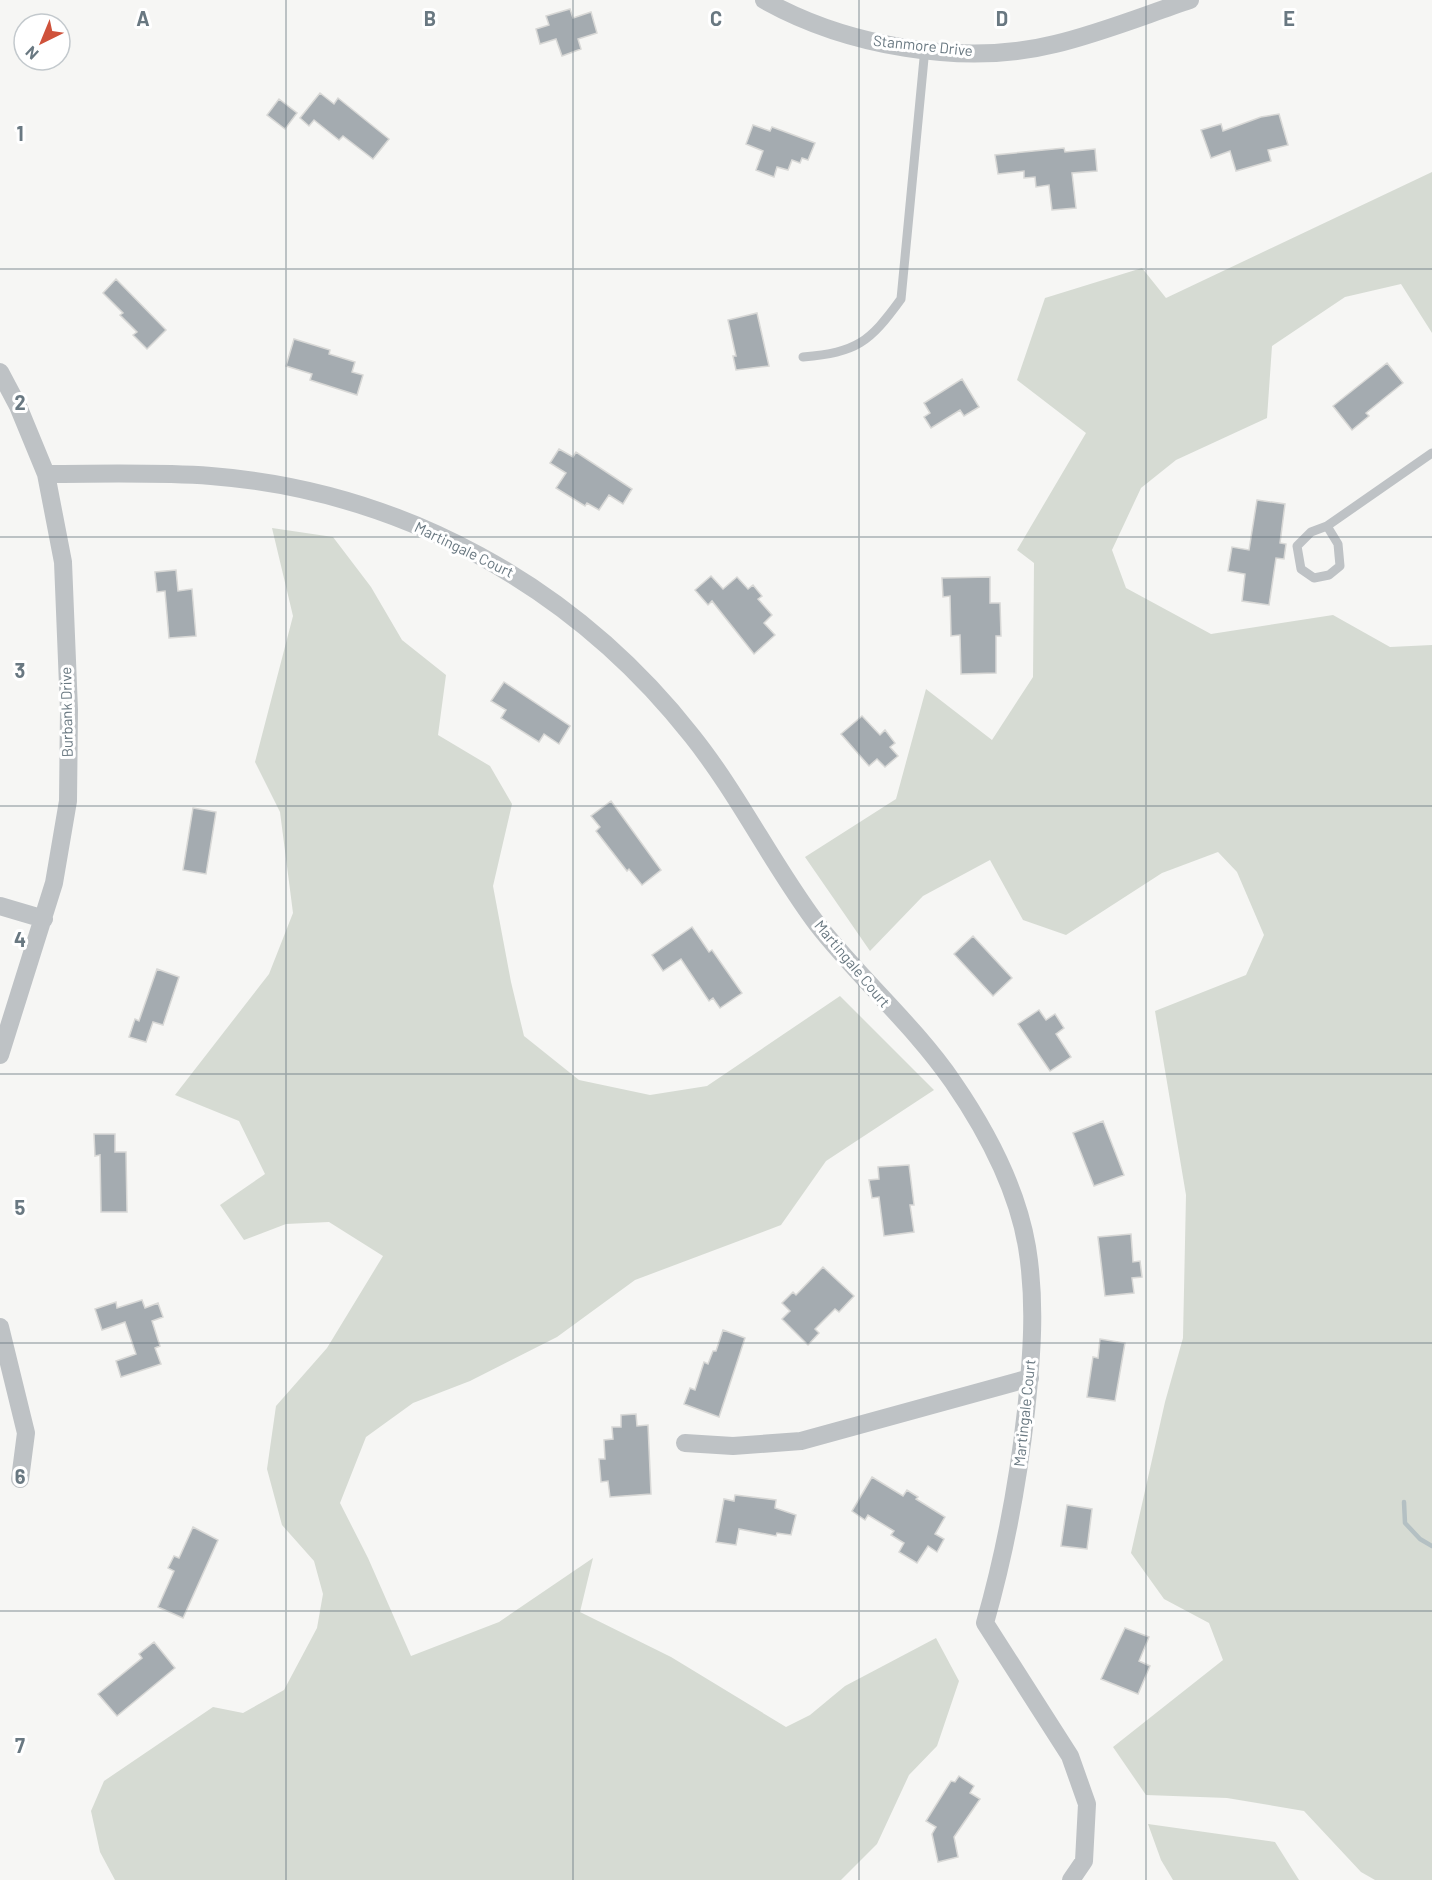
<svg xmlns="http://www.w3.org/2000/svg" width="1432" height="1880" font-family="Barlow,sans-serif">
<rect width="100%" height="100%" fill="#f6f6f4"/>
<path fill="#d6dbd3" d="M1432,172V333L1401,284L1345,297L1272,346L1267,418L1176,460L1141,488L1112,550L1126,588L1211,634L1333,615L1390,647L1432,645V1880H1375L1361,1872L1304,1811L1227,1798L1146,1795L1113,1747L1223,1660L1209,1623L1164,1599L1131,1553L1165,1402L1183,1338L1186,1195L1155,1011L1246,975L1264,935L1237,872L1218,852L1162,873L1066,935L1023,920L990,860L923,896L870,951L805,857L896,799L926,689L992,740L1033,677L1034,563L1017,550L1086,433L1017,380L1045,298L1142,268L1166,298Z
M272,528L333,537L371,587L402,640L446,675L438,735L490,766L512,804L493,886L511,982L524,1036L579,1080L650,1095L707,1086L840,996L934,1090L826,1161L781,1225L635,1280L557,1337L470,1381L413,1403L366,1437L340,1503L368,1558L411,1656L499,1622L593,1558L580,1612L671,1657L786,1727L810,1715L845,1686L936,1638L959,1681L937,1746L909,1775L877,1844L841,1880H115L100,1852L91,1811L104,1781L213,1707L243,1713L284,1690L317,1628L323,1594L314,1561L282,1525L267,1469L276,1406L327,1348L383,1256L329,1222L286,1224L244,1240L220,1205L265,1174L239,1121L175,1095L269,974L293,913L280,812L255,762L293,616Z
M1148,1824L1275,1842L1299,1880H1173L1161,1860Z"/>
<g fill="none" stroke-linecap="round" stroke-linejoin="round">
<path stroke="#b4c0c3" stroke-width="4.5" d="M1404,1502L1405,1523L1420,1539L1432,1546"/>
</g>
<path fill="#a4abb0" stroke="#d8d8d6" stroke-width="1.5" d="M570,9L573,18L591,12L597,33L578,39L581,49L562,56L556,39L540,44L536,29L549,25L546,16Z
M320,93L334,104L338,98L389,139L373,159L343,136L339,140L314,120L309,126L300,118Z
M279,99L297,113L285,129L267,115Z
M1279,114L1288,145L1268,150L1271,161L1236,171L1230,151L1211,158L1201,130L1221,124L1223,131L1261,117Z
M753,125L770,131L772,127L815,143L808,160L802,158L800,163L792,160L788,170L777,167L774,177L756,170L763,151L746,144Z
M1064,148L1065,152L1095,149L1097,171L1072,173L1076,208L1052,210L1049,185L1036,187L1035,177L1024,178V171L998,174L995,155Z
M116,279L166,330L147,349L133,335L137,332L120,315L123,313L103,293Z
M757,313L769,366L736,370L733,356H736L728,320Z
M294,339L330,350L329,354L355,362L352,372L363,375L357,395L310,380L312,374L286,366Z
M1387,363L1403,383L1366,413L1369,416L1352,430L1333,406Z
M962,379L979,407L964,416L960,410L931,428L924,417L930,413L924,403Z
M559,449L573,457L576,452L632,489L623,504L609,495L599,510L587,503L585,506L556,488L566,473L550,463Z
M1257,500L1285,504L1280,543L1286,544L1284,559L1276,558L1269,605L1242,601L1245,574L1228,571L1232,547L1249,550Z
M176,570L178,591L192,589L196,636L169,638L165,591L157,592L155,572Z
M711,576L723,589L737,577L748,589L753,585L762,596L758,599L772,615L764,623L775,635L754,654L712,601L708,605L695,590Z
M990,577V603H1000L1001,636H996V673L961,674L960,635L951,636L950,596L943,597L942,578Z
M504,682L570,726L559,744L544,734L539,742L501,718L506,710L491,701Z
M862,716L880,735L885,730L895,743L890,747L898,756L885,767L877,759L869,766L841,734Z
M611,801L661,870L642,885L629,869L627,871L596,831L600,827L591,816Z
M193,808L216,812L206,874L183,870Z
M692,927L709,952L712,950L742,993L720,1008L713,998L709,1001L681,959L663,971L652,955Z
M973,936L1012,978L993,996L954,954Z
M157,969L179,977L163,1025L153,1022L146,1042L129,1037L135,1019L139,1021Z
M1039,1010L1046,1020L1055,1014L1064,1028L1056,1034L1071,1057L1050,1071L1018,1024Z
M1103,1121L1124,1175L1094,1186L1073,1133Z
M94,1134H115V1152H126L127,1212H101L100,1155L95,1156Z
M909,1165L914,1205H910L914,1232L884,1236L879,1197L872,1198L869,1180L879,1179L878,1167Z
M1131,1234L1133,1262L1140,1261L1142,1277L1132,1278L1134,1293L1105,1296L1098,1237Z
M823,1267L854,1296L839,1312L835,1309L815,1329L819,1333L808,1345L782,1319L790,1311L782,1303L793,1292L796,1295Z
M142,1300L145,1308L158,1303L163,1317L152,1321L160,1346L155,1348L161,1364L121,1377L116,1361L136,1354L125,1322L102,1330L95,1309L116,1302L117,1308Z
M723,1330L745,1338L719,1417L684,1404L690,1388L695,1390L704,1362L708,1364L713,1351H716Z
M1100,1339L1125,1343L1115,1401L1087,1397L1093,1357L1098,1358Z
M636,1414L637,1426L648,1425L651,1494L610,1497L608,1481L601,1482L599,1459H605L604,1440L613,1439L612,1427H621V1415Z
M872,1477L903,1496L907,1490L918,1497L916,1499L945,1517L935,1534L944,1539L937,1552L928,1546L917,1563L899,1552L904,1543L891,1535L894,1531L868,1515L865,1520L852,1511Z
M735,1495L776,1500L775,1508L796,1515L791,1535L777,1533L776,1536L739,1529L736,1545L716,1542L724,1499L734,1501Z
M1067,1505L1092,1509L1087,1549L1061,1546Z
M193,1527L218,1540L183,1618L158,1607L174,1571L168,1568L174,1556L179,1558Z
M1125,1628L1149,1637L1139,1661L1150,1666L1138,1694L1101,1679Z
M154,1642L175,1668L117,1716L98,1694L142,1658L139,1654Z
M959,1776L974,1786L970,1793L980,1799L954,1837L958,1857L938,1862L932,1834L936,1827L926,1821L951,1781L955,1782Z"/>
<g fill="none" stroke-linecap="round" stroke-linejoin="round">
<path stroke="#bec2c5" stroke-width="9" d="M803,357C857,352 869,343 901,299L925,48
M1327,526L1338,544L1340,566L1329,575L1314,578L1301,569L1297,546L1311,532L1327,526L1432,453"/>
<path stroke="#bec2c5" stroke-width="18" d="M764,0C846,46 963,67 1055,44C1101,33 1145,15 1190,0
M0,372L18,406L46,474L63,562L69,710L68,801L54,883L0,1055
M46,474C101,474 156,472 211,476C402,491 574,586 692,736C739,795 772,864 817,924C859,978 914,1025 953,1082C986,1130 1017,1188 1027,1247C1036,1302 1032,1355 1026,1411C1018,1483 1005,1553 985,1623L1070,1756L1087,1804L1084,1861L1071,1880
M0,906L44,919
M0,1327L26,1433L20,1479
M685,1443L733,1446L801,1441L1030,1378"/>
</g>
<path fill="none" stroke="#697881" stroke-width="1.5" stroke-opacity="0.55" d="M286,0V1880M573,0V1880M859,0V1880M1146,0V1880M0,269H1432M0,537H1432M0,806H1432M0,1074H1432M0,1343H1432M0,1611H1432"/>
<g text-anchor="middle" stroke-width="6" stroke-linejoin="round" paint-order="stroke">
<g font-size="15" fill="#697881" stroke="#fff">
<text transform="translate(923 46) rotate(6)" y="5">Stanmore Drive</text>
<text transform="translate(464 550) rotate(26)" y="5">Martingale Court</text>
<text transform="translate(67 712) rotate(-91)" y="5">Burbank Drive</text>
<text transform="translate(852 964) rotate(50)" y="5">Martingale Court</text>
<text transform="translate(1025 1413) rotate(-84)" y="5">Martingale Court</text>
</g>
</g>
<g font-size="20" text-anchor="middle" font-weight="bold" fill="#697881" stroke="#fff" stroke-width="6" stroke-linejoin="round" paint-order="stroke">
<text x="143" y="26">A</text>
<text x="430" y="26">B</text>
<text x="716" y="26">C</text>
<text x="1002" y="26">D</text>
<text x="1289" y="26">E</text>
<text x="20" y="141">1</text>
<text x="20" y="410">2</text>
<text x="20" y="678">3</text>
<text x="20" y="947">4</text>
<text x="20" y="1215">5</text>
<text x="20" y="1484">6</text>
<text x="20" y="1753">7</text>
</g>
<g transform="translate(42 42) rotate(223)"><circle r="28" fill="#ffffff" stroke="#c3c9cd" stroke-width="1.5"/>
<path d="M0-4.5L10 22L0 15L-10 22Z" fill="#cf523b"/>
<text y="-9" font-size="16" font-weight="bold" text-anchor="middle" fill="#697881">N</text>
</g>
</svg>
